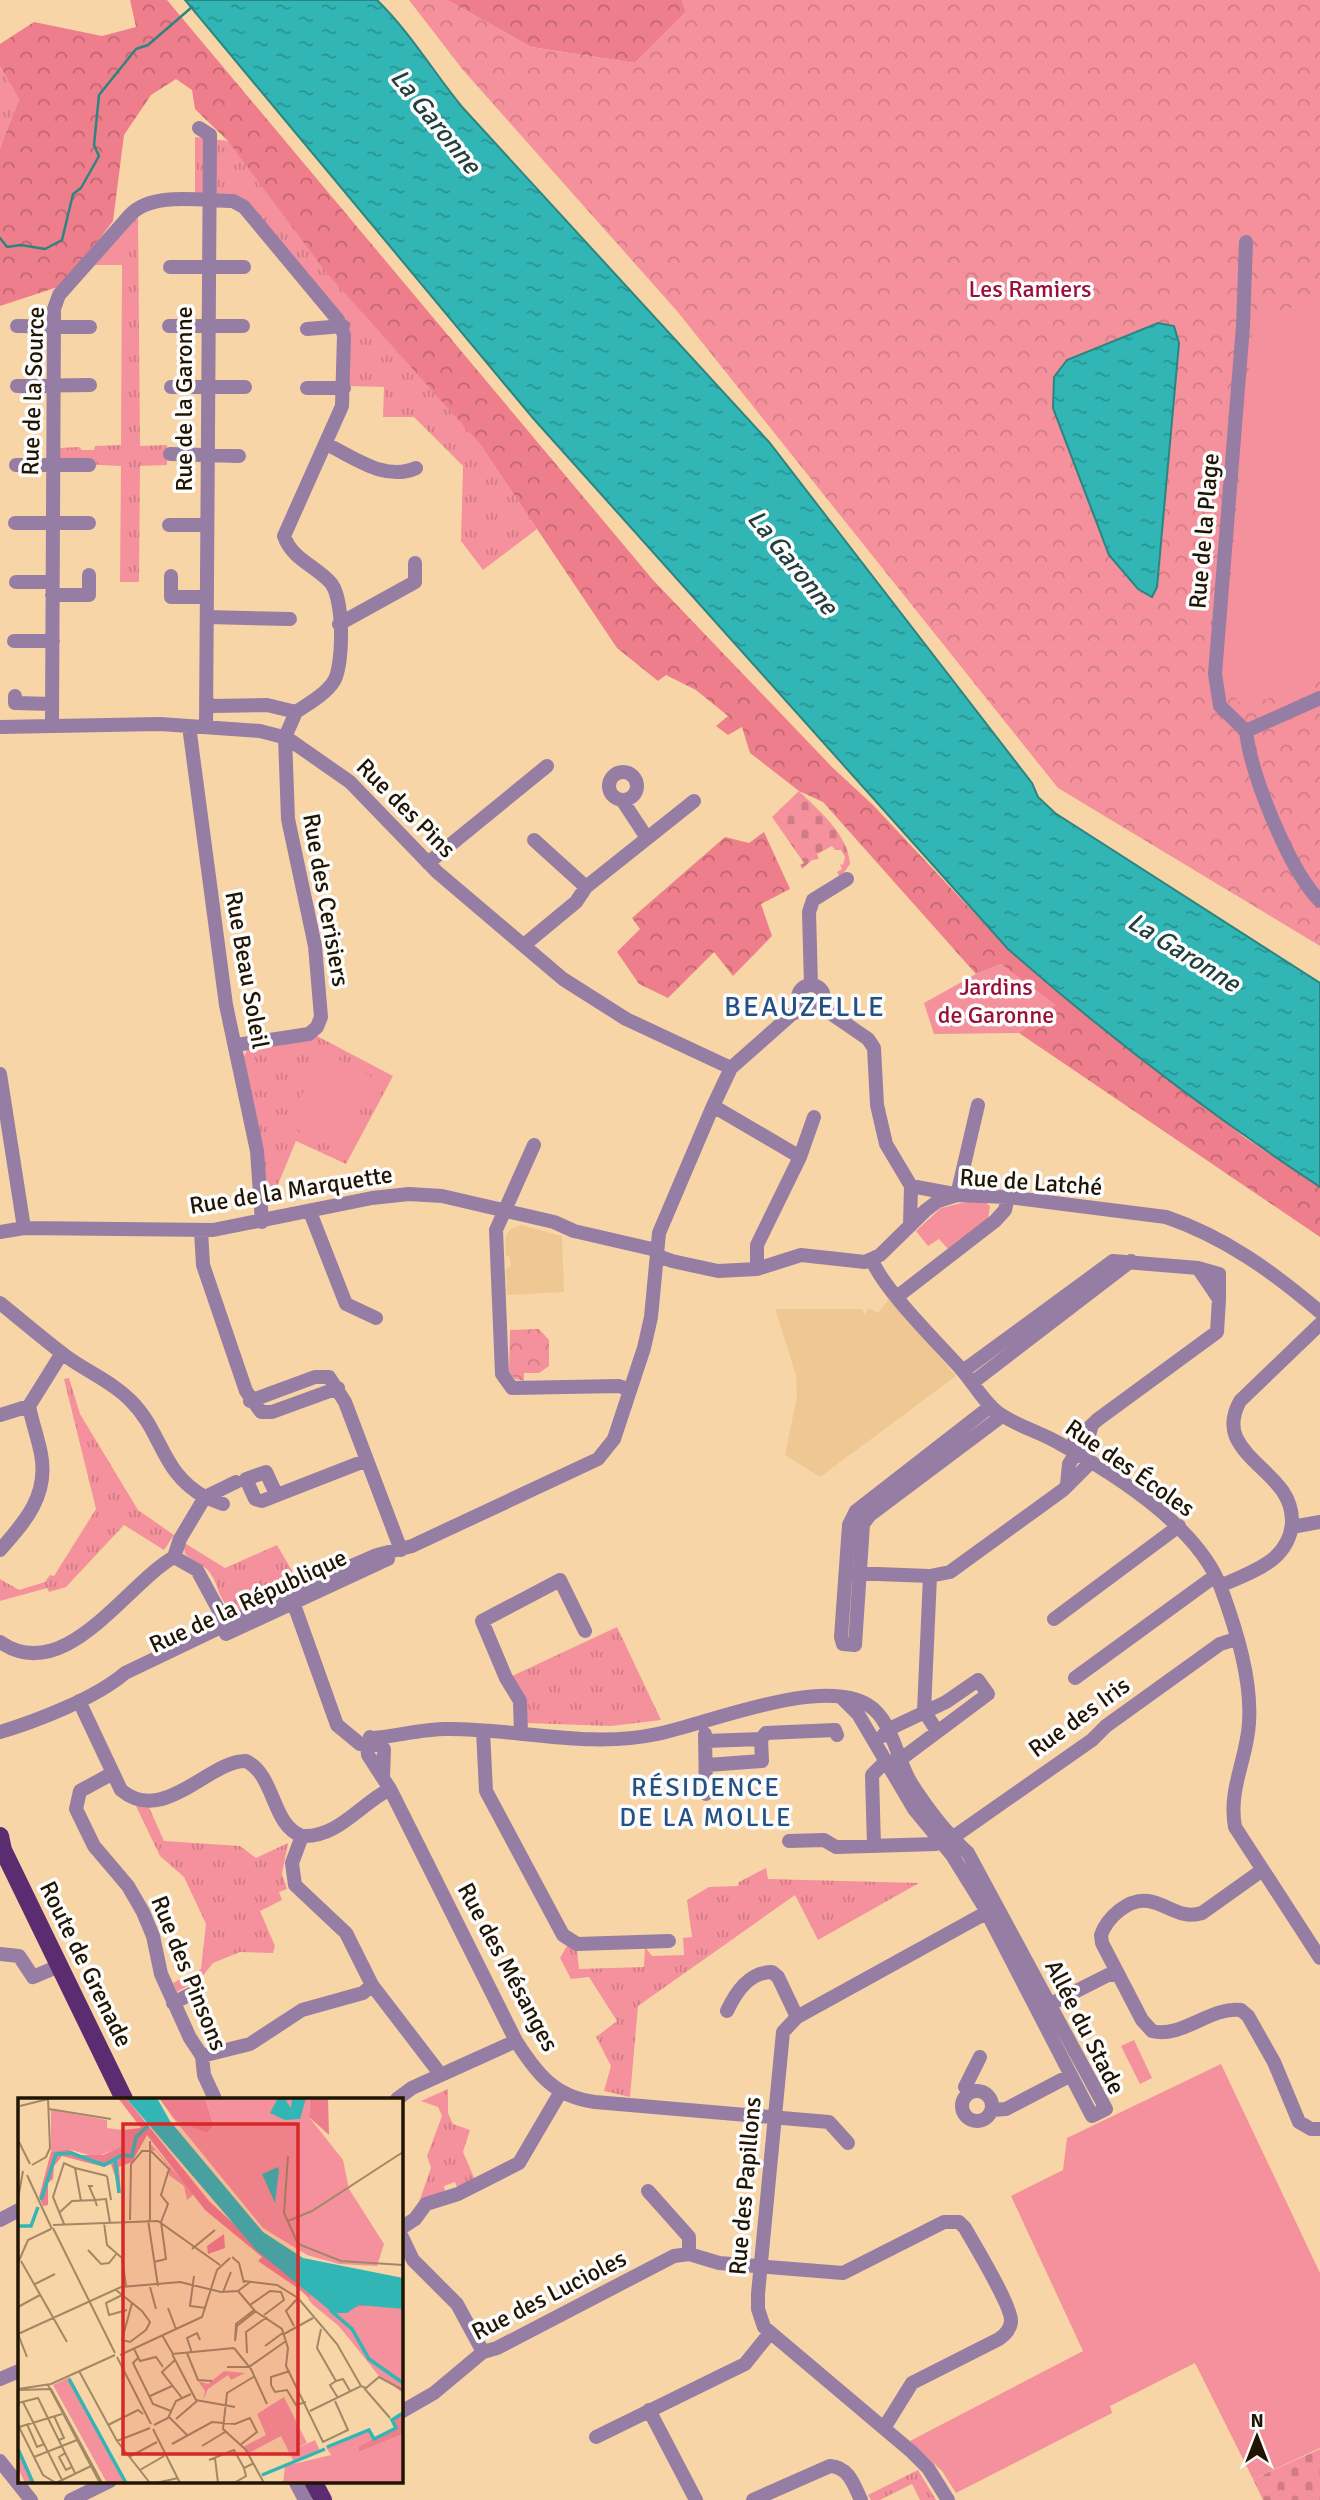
<svg xmlns="http://www.w3.org/2000/svg" width="1320" height="2500" font-family="Signika,sans-serif">
<defs>
<pattern id="grass-tufts" width="24" height="20" patternUnits="userSpaceOnUse" patternTransform="scale(1.75)"><rect width="24" height="20" fill="#f4919c"/><path d="M3 7l-1-3M5 7V3M7 7l1-3M15 17l-1-3M17 17v-4M19 17l1-3" fill="none" stroke="#d17c85"/></pattern>
<pattern id="forest-crowns" width="20" height="18" patternUnits="userSpaceOnUse" patternTransform="scale(1.75)"><rect width="20" height="18" fill="#ee7e8c"/><path d="M2 6a3 3 0 1 1 6 0M12 15a3 3 0 1 1 6 0" fill="none" stroke="#c06670"/></pattern>
<pattern id="cemetery-stones" width="16" height="16" patternUnits="userSpaceOnUse" patternTransform="scale(1.75)"><rect width="16" height="16" fill="#f4919c"/><path d="M2 7V4a2 2 0 0 1 4 0v3zM10 15v-3a2 2 0 0 1 4 0v3z" fill="#d17c85"/></pattern>
<pattern id="park-crowns" width="20" height="18" patternUnits="userSpaceOnUse" patternTransform="scale(1.75)"><rect width="20" height="18" fill="#f4919c"/><path d="M2 6a3 3 0 1 1 6 0M12 15a3 3 0 1 1 6 0" fill="none" stroke="#d17c85"/></pattern>
<pattern id="water-ripples" width="26" height="14" patternUnits="userSpaceOnUse" patternTransform="scale(1.75)"><rect width="26" height="14" fill="#31b6b5"/><path d="M2 4q2-2 4 0t4 0M15 11q2-2 4 0t4 0" fill="none" stroke="#299391"/></pattern>
</defs>
<rect width="100%" height="100%" fill="#f8d5a7"/>
<path fill="#efc793" d="M521,1225L562,1236L564,1292L507,1295L506,1269L511,1266L510,1257L505,1255L506,1235L511,1229Z
M890,1298L956,1376L820,1477L785,1455L797,1396L796,1375L775,1309H861L865,1314L869,1308L878,1313Z"/>
<path fill="url(#grass-tufts)" d="M0,66L19,99L0,148Z
M195,137L228,141L480,444L537,529L483,570L461,541L463,466L414,417H383L384,387L348,386V326L249,207L195,195Z
M138,216L140,446L167,445V465L140,466L139,582H120L121,466L59,463V448L79,447L82,450H94L95,446L121,445L122,265H93Z
M317,1036L393,1076L346,1164L296,1141L269,1206L266,1204L244,1056L248,1049Z
M69,1378L80,1414L138,1510L174,1535L164,1550L124,1525L66,1587L49,1592L47,1588L0,1601V1579L19,1590L45,1582L50,1575L54,1576L96,1509L64,1379Z
M183,1542L225,1568L277,1545L298,1581L241,1611C215,1609 222,1580 204,1567C198,1562 191,1560 185,1554Z
M617,1627L661,1720L611,1726L526,1723L510,1677Z
M148,1805L164,1841L240,1846L256,1858L288,1843L282,1874L287,1889L279,1892L282,1900L260,1911L275,1946L273,1953L240,1952L213,1963L201,1978L177,1992L173,1983L201,1969L206,1924L184,1877L160,1856L136,1806Z
M766,1868L768,1879L919,1883L818,1940L795,1895L638,2006L630,2097L604,2091L611,2066L596,2037L617,2021L589,1977L571,1979L560,1958L567,1946L577,1950L579,1969L644,1967L645,1947L652,1956L684,1955L683,1938L692,1937L687,1900L709,1887L738,1886L739,1882Z
M448,2089V2113L453,2124L470,2130L463,2152L476,2182L458,2190L455,2182L444,2186L445,2193L418,2205L431,2168L427,2156L442,2116L438,2107L421,2101Z
M918,2470L936,2500H920L912,2484L880,2500H871L868,2495Z"/>
<path fill="url(#forest-crowns)" d="M130,0H167L653,580L833,768L873,805L1008,949L1244,1137L1320,1187V1237L1019,1033L1055,1005L1001,964L976,974L823,802L799,791L750,753L742,727L728,735L716,726L728,716L696,690L666,675L658,681L617,648L480,444L325,271L228,141L195,109L192,90L176,79L151,95L124,135L113,221L64,285L0,306V148L19,99L0,66V44L34,22L102,36L136,27Z
M447,0H682L686,12L635,63L531,47Z
M764,832L790,889L761,904L772,936L733,976L714,952L668,998L639,984L617,952L640,929L632,918L725,837L749,843Z"/>
<path fill="url(#cemetery-stones)" d="M799,791C819,811 848,834 850,864L840,878L837,872L842,869L840,864L843,865L845,857L841,850H835L832,846L817,854L819,859L812,860L802,869L800,865L804,863L772,817Z
M1320,2449V2500H1263L1253,2479Z"/>
<path fill="url(#park-crowns)" d="M409,0H447L531,47L635,63L686,12L682,0H1320V946L1058,788L677,311L463,70Z
M539,1329L549,1340V1366L539,1373H524V1381L515,1379L509,1372L510,1330Z"/>
<path fill="#f4919c" d="M1320,297V680L1259,702H1238L1222,679L1253,321Z
M1001,964L1056,1005L1019,1033L934,1034L924,1003L976,974Z
M324,1052L376,1079L339,1151L287,1124Z
M966,1202H985L990,1206L988,1219L948,1249L939,1239L928,1246L916,1231L941,1208Z
M1134,2040L1152,2078L1140,2084L1121,2046Z
M1221,2064L1320,2273V2448L1253,2479L1195,2363L1110,2406L1112,2413L956,2493L942,2471L910,2441L1083,2351L1011,2196L1063,2170L1067,2138Z"/>
<path fill="url(#water-ripples)" stroke="#2c8580" stroke-width="2" d="M185,0H377C410,32 434,73 463,108L769,442L1032,783L1038,797L1055,813L1320,983V1187C1211,1115 1106,1035 1008,949L532,417Z
M1158,323L1174,326L1179,343L1157,587L1152,597L1138,589L1109,555L1053,408L1054,377L1067,360Z"/>
<g fill="none" stroke-linecap="round" stroke-linejoin="round">
<path stroke="#2c8580" stroke-width="2.5" d="M0,238L7,247L21,245L45,249L62,240L73,194L81,188L99,156L94,145L99,95L136,49L148,45L192,7"/>
<path stroke="#957da3" stroke-width="14" d="M199,128L210,135L206,727
M170,267H244
M17,326L90,327
M169,326H243
M307,329L343,326
M17,386L90,385
M171,387H245
M307,388H344
M326,444C354,457 385,482 416,468
M170,454L239,456
M16,465H89
M15,523H89
M169,525H207
M171,576V597H207
M16,582H52
M52,595H89V575
M207,617L290,619
M339,624L415,582V563
M14,641H53
M15,696V703L52,704
M207,702L212,706L267,705L296,712
M52,724L54,309L59,295L130,215C153,191 202,201 233,201L244,207L338,320L344,335L342,406L284,536C292,559 314,565 330,582C344,596 344,664 334,681C326,694 308,704 296,712
M189,726L226,1005L257,1151L262,1222
M0,727L160,724L260,731L287,738L350,782L437,872L563,979L626,1019L731,1068
M1246,731L1220,706L1215,674L1243,326L1246,242
M1246,731C1251,775 1289,870 1320,901
M1246,731L1320,698
M609 786a14 14 0 1 1 28 0a14 14 0 1 1-28 0Z
M622,800L647,838
M534,840L586,887
M428,863L547,766
M524,945L576,902L586,887L694,801
M811,985L809,912L813,900L847,879
M798 998a13 13 0 1 1 26 0a13 13 0 1 1-26 0Z
M820,1006L868,1039L874,1048L877,1105L886,1144L911,1186L910,1226
M236,1045L309,1034L317,1027L321,1017L315,946L288,819L285,737L296,712
M0,1074L24,1228
M713,1106L800,1157
M534,1145L496,1230L502,1374L512,1388L619,1386L630,1390
M911,1186L954,1194
M957,1195L978,1105
M310,1212L346,1304L376,1318
M201,1231L203,1265L246,1391L261,1412H272L338,1388
M0,1232L24,1228L213,1230L372,1198L409,1194L442,1196L554,1222L574,1231L652,1249L661,1257L672,1261L718,1271L757,1269L801,1255L865,1262L880,1255L926,1210L938,1201L957,1195L1008,1197L1166,1217C1225,1237 1273,1272 1320,1312
M872,1260C883,1289 939,1344 962,1370C975,1385 985,1404 1000,1414C1019,1427 1043,1433 1062,1445C1118,1476 1198,1527 1221,1588C1236,1629 1252,1679 1249,1723C1247,1759 1228,1789 1235,1827L1320,1958
M1198,1268L1219,1274V1299
M757,1269V1245L800,1157L814,1117
M898,1296L995,1221L1005,1210L1008,1197
M0,1303C21,1320 42,1338 63,1354C85,1371 110,1380 130,1400C163,1432 160,1472 205,1497L180,1539L174,1557
M963,1371L1113,1261L1198,1268L1219,1299L1217,1332L1097,1420L1068,1448
M972,1383L1131,1261
M250,1401L315,1377H329L345,1402L401,1550
M991,1406L856,1511L849,1525L841,1637L843,1644L855,1645L863,1524L870,1515L1002,1416
M0,1415L29,1406
M1083,1457L1091,1428
M1067,1485L1069,1464L1076,1453
M276,1494L266,1472L246,1479L255,1499L262,1501L367,1460
M223,1504L205,1497L236,1482
M1292,1527L1320,1522
M0,1550C25,1522 49,1495 41,1454C38,1438 32,1422 29,1406L62,1353
M174,1557L197,1570L230,1631
M851,1573L930,1576
M1220,1586C1238,1578 1258,1571 1273,1559C1284,1550 1292,1536 1292,1521C1292,1481 1251,1469 1236,1437C1231,1425 1234,1412 1240,1401L1320,1324
M292,1599L337,1725L360,1744L374,1745
M1054,1619L1179,1526
M226,1634L388,1559
M0,1642C65,1687 126,1584 174,1557
M1075,1678L1215,1576
M79,1701L121,1790C164,1826 209,1760 246,1761C276,1776 271,1825 302,1836
M483,1731L486,1791L563,1935L577,1944L669,1941
M937,1731L924,1711L930,1576L950,1572L1063,1490L1091,1462
M0,1732C37,1721 96,1698 125,1673L317,1581L377,1555L412,1546L598,1459L614,1439L644,1348L651,1317L659,1233L713,1106L731,1068L792,1014L805,1009
M521,1734L520,1701L506,1678L482,1621L560,1580L585,1631
M705,1734L706,1794
M883,1736L887,1730L946,1702L978,1680L988,1694L901,1759L893,1761
M370,1737L384,1749L383,1777
M373,1738C397,1736 422,1729 446,1729C516,1728 587,1749 657,1734C710,1723 821,1676 868,1705C892,1719 897,1760 911,1783C927,1808 946,1833 968,1853L1106,2109L1092,2116L983,1905L952,1855L914,1809L858,1714L842,1698
M373,1738L367,1746L368,1755L390,1789L516,2041C537,2074 555,2097 595,2102L829,2122L848,2143
M706,1741L761,1739L766,1733L835,1730L837,1735
M707,1765L762,1761L761,1739
M113,1773L80,1791L76,1809L94,1846L128,1886L143,1912L153,1936L161,1974L190,2038L202,2056L204,2075L215,2099
M390,1789C360,1804 338,1838 302,1836L292,1863L295,1885L346,1933L372,1985L441,2075
M789,1841L824,1840L836,1847L936,1844L952,1838L1092,1740L1106,1726L1220,1644L1236,1639
M874,1846L872,1775L885,1762
M1261,1871L1202,1913C1181,1920 1168,1904 1148,1901C1128,1898 1107,1918 1101,1935L1102,1943L1142,2020L1152,2031C1181,2039 1211,2006 1241,2010L1248,2016L1274,2062L1299,2122L1311,2129H1320
M0,1954L19,1956L33,1977L59,1966
M173,2003L199,1990
M1043,2008L1108,1975H1118
M727,2011C736,1992 749,1972 772,1972L778,1977L797,2017
M202,2056L250,2044L302,2010L363,1993L372,1985
M962 2106a15 15 0 1 1 30 0a15 15 0 1 1-30 0Z
M969,2092L965,2087L980,2057
M397,2099L412,2088L516,2041
M992,2110L1006,2109L1071,2075
M648,2191L689,2237V2254
M0,2220L19,2210
M401,2228L415,2219L426,2204L458,2194L519,2163L560,2093
M401,2235L413,2260L457,2304L483,2352
M0,2379L19,2371
M649,2410L696,2500
M401,2412L434,2393L483,2352L497,2348L674,2256L689,2254L719,2263L843,2273L944,2222H959L965,2228C974,2244 1013,2308 1011,2322C1010,2330 1005,2335 999,2339L912,2383L884,2428
M596,2437L745,2364L770,2333
M0,2461L31,2500
M295,2481L305,2500
M71,2500L110,2481
M753,2500L830,2466C849,2467 854,2485 861,2500
M948,2500L928,2468L912,2452L764,2327L758,2309V2294L783,2032L797,2017L993,1909"/>
<path stroke="#5b2d70" stroke-width="18" d="M0,1836L3,1850L124,2099
M313,2481L323,2500"/>
</g>
<g text-anchor="middle" stroke-width="7" stroke-linejoin="round" paint-order="stroke">
<g font-size="24" fill="#990f37" stroke="#fcfcfc">
<text x="1030" y="297">Les Ramiers</text>
<text x="996" y="995">Jardins<tspan x="996" dy="28">de Garonne</tspan></text>
</g>
<g font-size="24" fill="#201403" stroke="#fcfcfc">
<text transform="translate(33 391) rotate(-88)" y="8">Rue de la Source</text>
<text transform="translate(184 399) rotate(-90)" y="8">Rue de la Garonne</text>
<text transform="translate(1204 531) rotate(-85)" y="8">Rue de la Plage</text>
<text transform="translate(406 808) rotate(45)" y="8">Rue des Pins</text>
<text transform="translate(326 900) rotate(80)" y="8">Rue des Cerisiers</text>
<text transform="translate(247 970) rotate(80)" y="8">Rue Beau Soleil</text>
<text transform="translate(1031 1182) rotate(4)" y="8">Rue de Latché</text>
<text transform="translate(291 1190) rotate(-9)" y="8">Rue de la Marquette</text>
<text transform="translate(1130 1468) rotate(35)" y="8">Rue des Écoles</text>
<text transform="translate(248 1601) rotate(-25)" y="8">Rue de la République</text>
<text transform="translate(1079 1717) rotate(-36)" y="8">Rue des Iris</text>
<text transform="translate(86 1964) rotate(64)" y="8">Route de Grenade</text>
<text transform="translate(508 1967) rotate(62)" y="8">Rue des Mésanges</text>
<text transform="translate(189 1973) rotate(68)" y="8">Rue des Pinsons</text>
<text transform="translate(1085 2027) rotate(63)" y="8">Allée du Stade</text>
<text transform="translate(745 2186) rotate(-85)" y="8">Rue des Papillons</text>
<text transform="translate(549 2295) rotate(-27)" y="8">Rue des Lucioles</text>
</g>
<g font-size="26" font-style="italic" fill="#223e3d" stroke="#fcfcfc">
<text transform="translate(436 121) rotate(51)" y="9">La Garonne</text>
<text transform="translate(793 562) rotate(51)" y="9">La Garonne</text>
<text transform="translate(1184 952) rotate(32)" y="9">La Garonne</text>
</g>
<g font-size="26" letter-spacing="2" fill="#245185" stroke="#fcfcfc">
<text x="706" y="1796">RÉSIDENCE<tspan x="706" dy="30">DE LA MOLLE</tspan></text>
</g>
<g font-size="28" letter-spacing="2" fill="#245185" stroke="#fcfcfc">
<text x="805" y="1016">BEAUZELLE</text>
</g>
</g>
<g transform="translate(18 2098)">
<rect width="385" height="385" fill="#f8d5a7"/>
<path d="M33,12L89,22V30L105,32V48L78,59L50,51L33,54ZM131,44L176,96L169,102L166,88L151,77V69L138,53L131,52ZM206,273L227,275L213,282L210,277L190,291L185,302L187,293L180,283L190,286ZM351,331L356,341L341,348V354L385,336V385H265L267,368L313,357L308,349Z" fill="#f4919c"/>
<path d="M100,0H108L191,103L270,176L295,195L382,211L377,216L385,295L364,279L321,228L281,191L240,163L244,159L187,112L129,37L114,64L101,69L103,96L93,66L86,69L44,58L36,68L35,81L30,85V107L25,108L21,99L33,54L50,51L62,57H85L104,48L105,32L123,30ZM141,0H187L196,28L189,35L175,33L156,21ZM292,0H310L311,37L291,19ZM206,136L207,150L190,156L189,148ZM385,315V336L341,354V348L378,330L375,322Z" fill="#ee7e8c"/>
<path d="M297,342L302,353L276,364L271,354Z" fill="#f4919c"/>
<path d="M187,0H292L291,19L325,62L331,91L366,146L359,168L321,166L289,157L245,130L156,21L189,35L196,28ZM295,195L311,212L356,207L385,211V292L361,278L321,228L295,207L290,201ZM52,279L108,385H89L35,287ZM0,348L17,385H7L0,370Z" fill="#f4919c"/>
<path d="M295,60L305,90L324,83L327,90L294,112L269,119L271,69ZM266,299L289,345L271,354L263,338L231,355L225,349L248,337L239,316Z" fill="#f4919c"/>
<path d="M108,0H139L152,23L245,134L285,160L385,180V211L341,207L329,215H315L238,152ZM260,0H274L268,3L273,10L274,0H288L282,21L267,22L252,15ZM260,69L261,72L257,105L244,76Z" fill="#31b6b5"/>
<path fill="none" stroke="#31b6b5" stroke-width="3.5" d="M97,62L101,95M23,102L38,56L53,55L86,67L104,57L114,58L118,39L130,28M0,128H13L20,109M312,212L334,231L351,261L385,285M51,281L108,385M309,349L351,332L356,341L378,330L374,322L385,315M0,351L15,385M244,377L307,351"/>
<path fill="none" stroke="#a28865" stroke-width="2" d="M2,8L30,1M31,11L93,21M0,42L12,66M132,43V122M133,53L151,71L143,97L150,106L143,124L148,161L136,164M270,58L266,115L280,146L323,163L385,167M14,67L28,59L32,50L30,0M57,70L89,78M9,77L34,131M89,78L93,102M75,88H71L77,102L88,101L92,125M0,101L5,73M42,114L54,103L77,102L79,108M112,122L113,66L124,53H133M130,122L140,188M270,123L294,113L385,54M86,125L89,147L104,160L108,188M46,126L35,99L46,65L57,70L63,103M35,127L140,123L202,167M35,130L97,255M174,151L197,132M70,152L83,166L91,165L99,155M214,159L221,165L226,185M3,163L49,244M0,165L10,142L33,131M176,178L172,208L188,210M226,183L259,187L280,200L319,246L343,288M17,186L37,176M132,189L138,211M98,192L124,213L132,224L128,232M220,193L237,213L264,231L270,250L268,268L305,344L330,332L317,303M205,194L213,174M104,197L88,205L91,217L109,212M114,205L104,242L112,244L128,232M232,207L252,193L263,194L266,202L246,217M0,209L22,197M150,210L158,231M236,212L218,226L217,243L219,228L238,213M276,228L268,213L280,200M303,231L299,250L318,283L325,281L332,293M0,236L103,189L162,184L203,194L220,193L232,184M0,236L9,259M266,236L295,220M144,237L155,256M247,248L266,234M216,250L233,271L249,306M116,251L122,263L138,259L145,269M169,255L180,282L194,283M174,255L169,240L179,235L182,242M229,255L228,234L249,219M154,256L178,302L217,309M154,256L216,250M102,257L184,219L199,172L212,160M99,259L133,326M120,260L115,265L135,306L153,313M157,262L144,274L164,300M209,269H231L268,243M61,273L99,343L132,385M237,278L209,295L205,331L228,352L246,385M318,283L312,287L320,300M30,287L82,385M253,287L257,294L269,292L278,307L288,304M253,287V279L272,273M346,290L372,320M0,291L33,286L97,257M0,292L33,291L84,385M132,298L154,288M5,304L44,382M0,305L20,300L57,375M292,313L343,288L348,290L361,279L385,292M36,318L46,340L41,342M151,319L169,337M158,321L179,303M9,326L19,349L26,346M0,327L25,377L38,385M90,327L120,312L125,316M136,327L150,320L158,303L173,296M1,329L44,316M135,331L162,385M99,343L132,330M154,346L194,324L217,326L232,320L239,334L222,347M184,348L207,334M47,355L41,359L48,372L54,369M16,359L59,342M111,359L139,344M197,360L200,385M191,362L216,352L226,370M122,372L146,358M38,385L73,368M138,385L160,380M216,385L228,378L226,370L236,365"/>
<path fill="#d62828" fill-opacity="0.15" stroke="#d62828" stroke-width="3.5" d="M105,26H280V356H105Z"/>
<rect width="385" height="385" fill="none" stroke="#201403" stroke-width="3.5"/>
</g>
<g transform="translate(1257 2437)" stroke="#fcfcfc" stroke-width="5" paint-order="stroke">
<path d="M0-5L12 26L0 18L-12 26Z" fill="#201403"/>
<text y="-10" font-size="19" font-weight="bold" text-anchor="middle" fill="#201403">N</text>
</g>
</svg>
